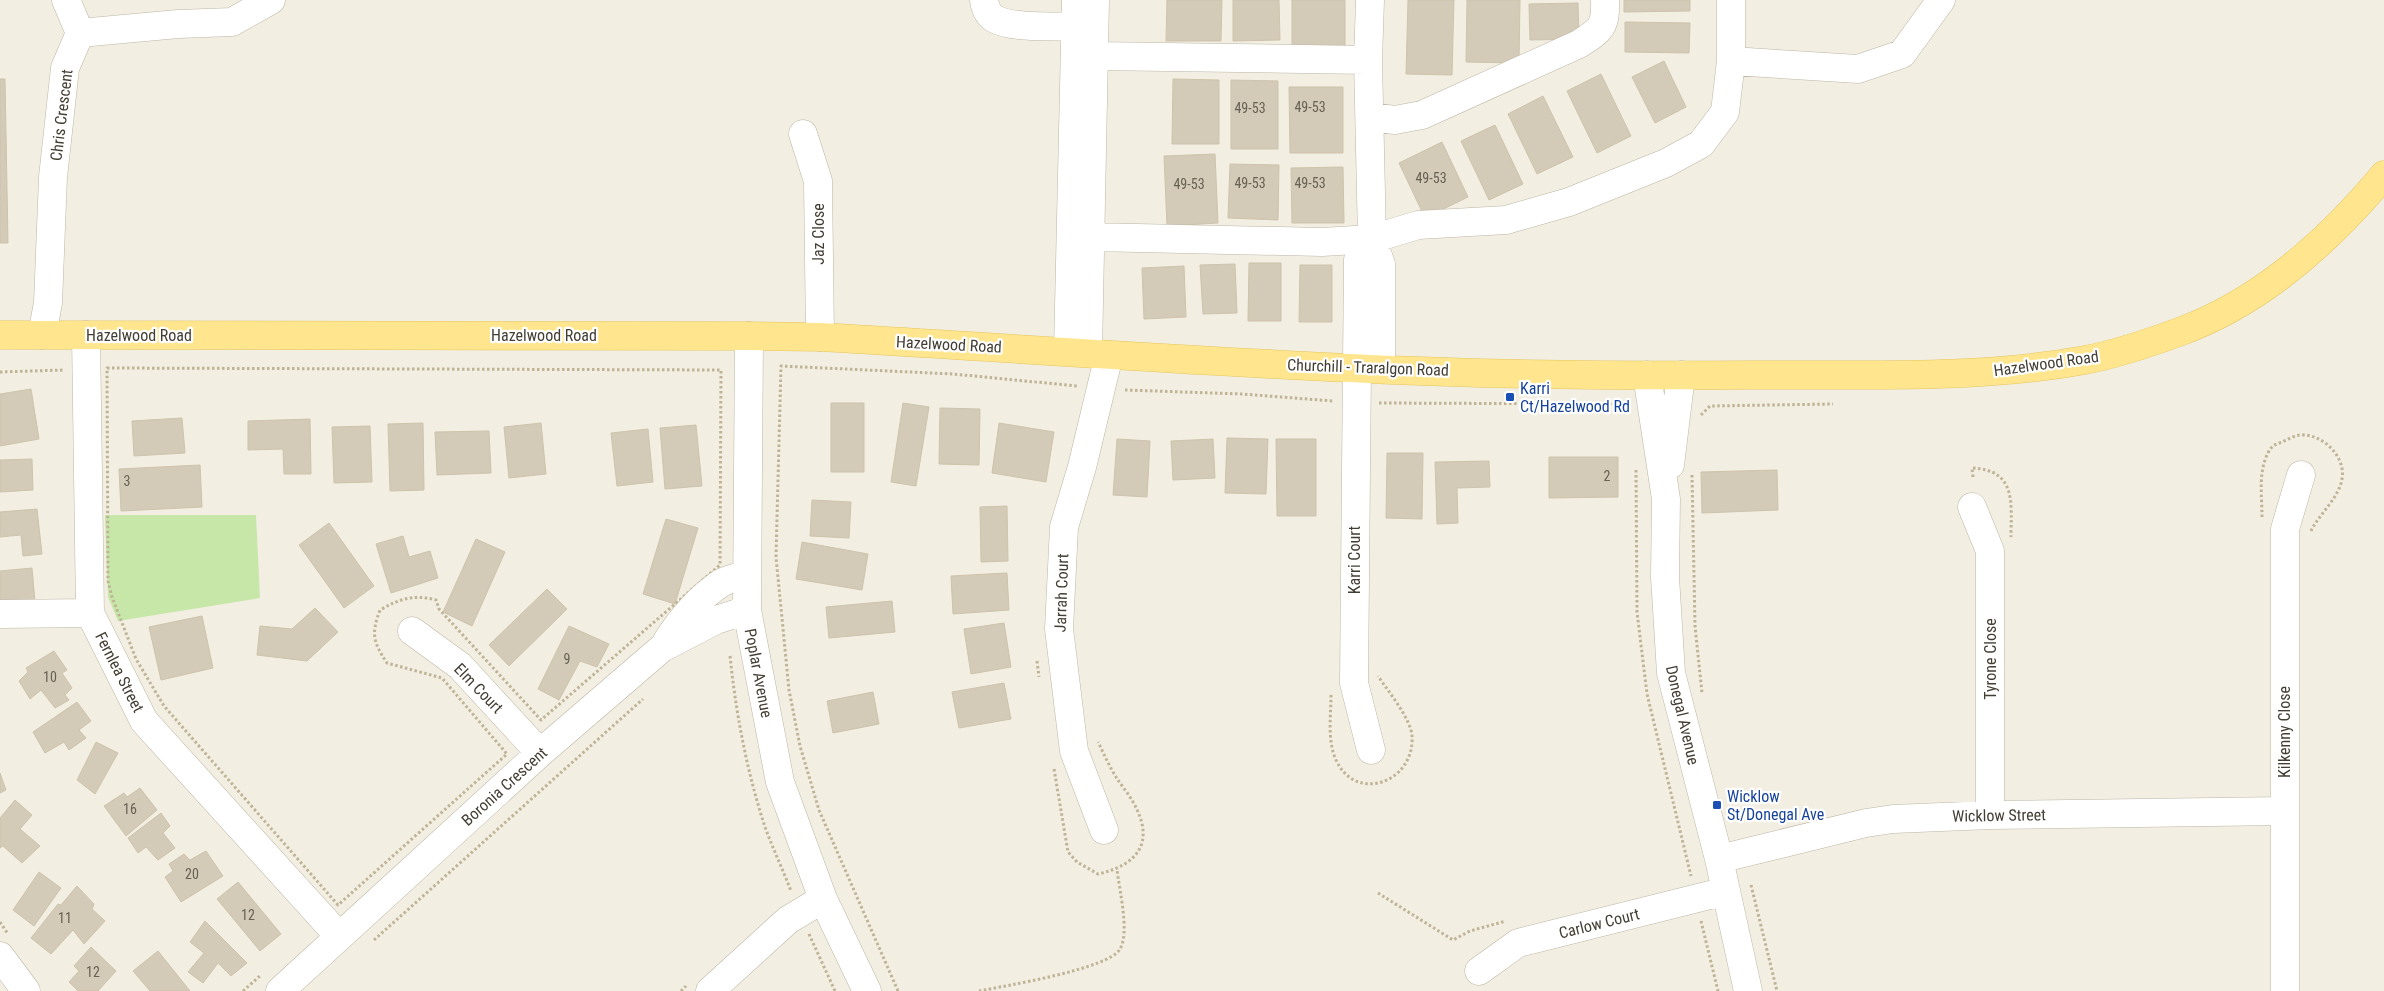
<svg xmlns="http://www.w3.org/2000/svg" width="2384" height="991" font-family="'Roboto Condensed',sans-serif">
<rect width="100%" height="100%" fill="#f2eee2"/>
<path fill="#c7e7a9" d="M105,515H256L260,598L118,621L108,597Z"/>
<path fill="#d3cab7" stroke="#cec3ab" d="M1167,0H1222L1221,41H1166Z
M1233,0H1279L1280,40L1233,41Z
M1292,0H1345V45L1292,46Z
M1408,0H1454L1452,75L1406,74Z
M1467,0H1520L1519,63L1466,62Z
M1624,0H1690V11L1624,12Z
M1578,3L1579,39L1530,40L1529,4Z
M1625,22L1690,23L1689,53L1625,52Z
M1664,61L1686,107L1655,123L1632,77Z
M1601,74L1631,136L1597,153L1567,91Z
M0,79H5L8,243H0Z
M1173,79L1219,80V144H1172Z
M1231,80L1278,81V149H1231Z
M1289,87H1343V153H1290Z
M1543,96L1573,157L1537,174L1508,114Z
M1495,125L1523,184L1489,200L1461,141Z
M1442,142L1468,197L1425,218L1399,163Z
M1215,154L1218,223L1167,226L1164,156Z
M1230,164L1279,165L1278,220L1228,218Z
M1343,167L1344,223H1292L1291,168Z
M1249,263H1281V321H1248Z
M1235,264L1237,313L1203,314L1200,265Z
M1300,265H1332V322H1299Z
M1184,266L1186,317L1144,319L1142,268Z
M31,389L39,439L0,446V394Z
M831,403H864V472H831Z
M903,403L929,407L916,486L891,482Z
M940,408L980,409L979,465L939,464Z
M182,418L185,453L134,456L132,421Z
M310,419L311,474H284L283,449L248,450V421Z
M423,423L424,490L390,491L388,424Z
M541,423L546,474L509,478L504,427Z
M999,423L1054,432L1046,482L992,473Z
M696,425L702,486L665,489L660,428Z
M370,426L372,482L334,483L332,427Z
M648,429L653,482L617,486L611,433Z
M489,431L491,473L437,475L435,432Z
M1227,438L1268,439L1266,494L1225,493Z
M1117,439L1150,441L1147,497L1113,495Z
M1213,439L1215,478L1173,480L1171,441Z
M1276,439H1316V516H1277Z
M1387,453H1423L1422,519L1386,518Z
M1549,457H1618V497L1549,498Z
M32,459L33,490L0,492V460Z
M1489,461L1490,487L1457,488L1458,523L1437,524L1435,462Z
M200,465L202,507L121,511L119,469Z
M1777,470L1778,510L1702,513L1701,472Z
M812,500L851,502L849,538L810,536Z
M1007,506L1008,561L981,562L980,507Z
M37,509L42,554L23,556L21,535L0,537V512Z
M666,519L698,528L675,604L643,594Z
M329,523L374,586L344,608L299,545Z
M403,536L409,557L430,551L438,578L391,593L376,544Z
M476,539L505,552L472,626L443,612Z
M802,542L868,554L862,590L796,579Z
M32,568L35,602L0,605V571Z
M1007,573L1009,610L953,614L951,576Z
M547,589L567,609L509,666L489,645Z
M892,601L895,632L829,638L826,607Z
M315,608L338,632L307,661L257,655L260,626L292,629Z
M202,616L213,668L161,680L149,627Z
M1004,623L1011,667L971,674L964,629Z
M569,626L609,644L597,667L580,661L559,700L538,689Z
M54,651L67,670L62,673L72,688L65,695L69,700L55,708L41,690L30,699L19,681L28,672L26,668Z
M1004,683L1011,719L959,728L952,692Z
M873,692L879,724L833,733L827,701Z
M77,702L91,721L79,730L86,738L69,750L64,742L45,753L33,732Z
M96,742L118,753L95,794L77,780Z
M0,773L6,790L0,793Z
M140,788L157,810L126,836L104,806L124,793L127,797Z
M15,800L32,815L20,829L40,846L22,863L3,846L0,848V818Z
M161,813L170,826L163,833L175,848L158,860L146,847L138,853L128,838Z
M206,851L223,876L181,902L165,877L173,871L169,864L184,854L190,860Z
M39,872L61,888L34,926L13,910Z
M238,882L281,934L260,951L217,899Z
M77,886L94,904L92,909L105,921L84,944L73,930L51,954L31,938L58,904L61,905Z
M205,921L247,963L231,976L218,963L203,983L188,972L204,953L190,942Z
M91,947L116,971L98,991H78L69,982L79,971L74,966Z
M158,951L190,991H150L133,971Z"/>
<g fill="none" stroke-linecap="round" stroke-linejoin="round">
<defs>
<path id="minor" d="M66,0L80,33
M984,0C985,8 988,15 995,19C1015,30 1068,25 1093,27
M1370,0L1368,60L1372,239L1381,264V369
M1094,56L1368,60
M1731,61L1858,69L1902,54L1941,0
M1370,117L1395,120L1422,115L1579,44C1601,30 1606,27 1605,0
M803,134L818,181L820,337
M1092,237L1322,242L1372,239L1418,225L1506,220L1569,202L1666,163L1701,144L1725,112L1731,61V0
M42,335L48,303L53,177L65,68L80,33L178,24L232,22L271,0
M86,335L90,613L144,721L339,936
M749,336L747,610L780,782L823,899L867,991
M1068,351L1076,0
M1088,352L1095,0
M1647,375L1666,499L1665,577L1671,673L1719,859L1748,991
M1670,465L1681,375
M1972,507L1990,551V815
M0,614L90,613
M412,631L460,666L540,753
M667,641C681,619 699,598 721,583C728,579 739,577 747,574
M1371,750L1354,683L1358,260L1372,239
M1104,830L1074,751L1059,629L1064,527L1082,467L1109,355
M1719,859L1866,823L1893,819L1990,815L2283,811
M0,956L26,991
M1479,971L1518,943L1726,891
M280,991L540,753L662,648L716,620L747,610
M710,991L788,920L823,899
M2285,991V529L2301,475"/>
<path id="major" d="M0,335L749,336L820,337C997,347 1173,360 1350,368C1483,375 1618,376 1751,375C1862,374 1975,380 2085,360C2117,354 2149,343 2179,332C2262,302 2329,241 2384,175"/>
</defs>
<use href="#minor" stroke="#bdb6a5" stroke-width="29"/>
<use href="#major" stroke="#e5c55c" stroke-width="29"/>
<path stroke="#bfb396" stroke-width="3" stroke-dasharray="2.5 2.5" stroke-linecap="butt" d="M107,368L721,370L720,565L541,720L439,609L436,600C414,594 399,599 380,610C371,634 373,642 387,663L442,678L507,754L338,905L164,706L136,659L112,597L108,581Z
M0,372L64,370
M1125,390L1242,394L1333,401
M1379,403L1620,404L1628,412
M1701,415L1710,406L1833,404
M1636,470L1637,612L1647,694L1691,876
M1692,475L1695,626L1702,693
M1973,477L1972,468C2017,470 2011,503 2011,537
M2262,517C2262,496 2258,472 2268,453C2271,446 2276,444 2282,442C2289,439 2296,434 2304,435C2325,436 2346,458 2342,479C2339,498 2319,514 2311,531
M730,656C736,714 747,772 765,827C773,849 783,870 791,891
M1037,661L1039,677
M1331,695C1331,716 1327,740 1336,760C1356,804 1415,782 1412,736C1411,719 1388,691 1378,676
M1054,769L1068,852L1077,862L1098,874C1138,865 1156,842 1133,802C1128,793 1121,785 1116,777C1109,766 1104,754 1098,742
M1751,885L1777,991
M1378,893L1453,940L1470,931L1506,921
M1701,921L1718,991
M0,922L8,934
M809,934L835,991
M374,940L643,699
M243,991L261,975
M681,991L686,986
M898,991L819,810L800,746L789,690L776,557L781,366L953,374L1077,386
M979,991C1004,986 1109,969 1120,949C1130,932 1119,889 1117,869"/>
<use href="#minor" stroke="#fff" stroke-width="28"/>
<use href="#major" stroke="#ffe68e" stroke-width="28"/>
</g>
<g fill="#1a4fb4" stroke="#fff" stroke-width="2">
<rect x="1505" y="392" width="10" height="10" rx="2.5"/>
<rect x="1712" y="800" width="10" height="10" rx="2.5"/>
</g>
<g text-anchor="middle" stroke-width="4.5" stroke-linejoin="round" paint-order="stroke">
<g font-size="14" fill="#676154">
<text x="1310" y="112">49-53</text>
<text x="1250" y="113">49-53</text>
<text x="1431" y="183">49-53</text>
<text x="1250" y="188">49-53</text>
<text x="1310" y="188">49-53</text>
<text x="1189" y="189">49-53</text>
<text x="1607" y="481">2</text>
<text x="127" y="486">3</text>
<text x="567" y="664">9</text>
<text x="50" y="682">10</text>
<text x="130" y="814">16</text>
<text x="192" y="879">20</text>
<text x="248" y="920">12</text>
<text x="65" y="923">11</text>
<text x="93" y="977">12</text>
</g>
<g font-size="16" fill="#433e33" stroke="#fff">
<text transform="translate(61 115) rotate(-83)" y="6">Chris Crescent</text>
<text transform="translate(818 234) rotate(-90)" y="6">Jaz Close</text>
<text x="139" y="341">Hazelwood Road</text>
<text x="544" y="341">Hazelwood Road</text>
<text transform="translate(949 344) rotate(3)" y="6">Hazelwood Road</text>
<text transform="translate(2046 363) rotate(-8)" y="6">Hazelwood Road</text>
<text transform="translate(1368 367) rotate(2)" y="6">Churchill - Traralgon Road</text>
<text transform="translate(1354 560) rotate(-90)" y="6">Karri Court</text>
<text transform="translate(1061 593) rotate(-88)" y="6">Jarrah Court</text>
<text transform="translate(1990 659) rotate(-90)" y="6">Tyrone Close</text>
<text transform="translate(120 672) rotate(63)" y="6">Fernlea Street</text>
<text transform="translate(759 673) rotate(79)" y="6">Poplar Avenue</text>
<text transform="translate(479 688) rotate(46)" y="6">Elm Court</text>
<text transform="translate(1683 715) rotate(77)" y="6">Donegal Avenue</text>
<text transform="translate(2284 732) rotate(-90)" y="6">Kilkenny Close</text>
<text transform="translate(504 786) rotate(-42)" y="6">Boronia Crescent</text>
<text transform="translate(1999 815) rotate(-1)" y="6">Wicklow Street</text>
<text transform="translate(1599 923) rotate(-14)" y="6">Carlow Court</text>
</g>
<g font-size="16" fill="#164399" stroke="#fff" text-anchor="start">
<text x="1520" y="394">Karri<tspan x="1520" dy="18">Ct/Hazelwood Rd</tspan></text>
<text x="1727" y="802">Wicklow<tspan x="1727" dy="18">St/Donegal Ave</tspan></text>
</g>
</g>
</svg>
